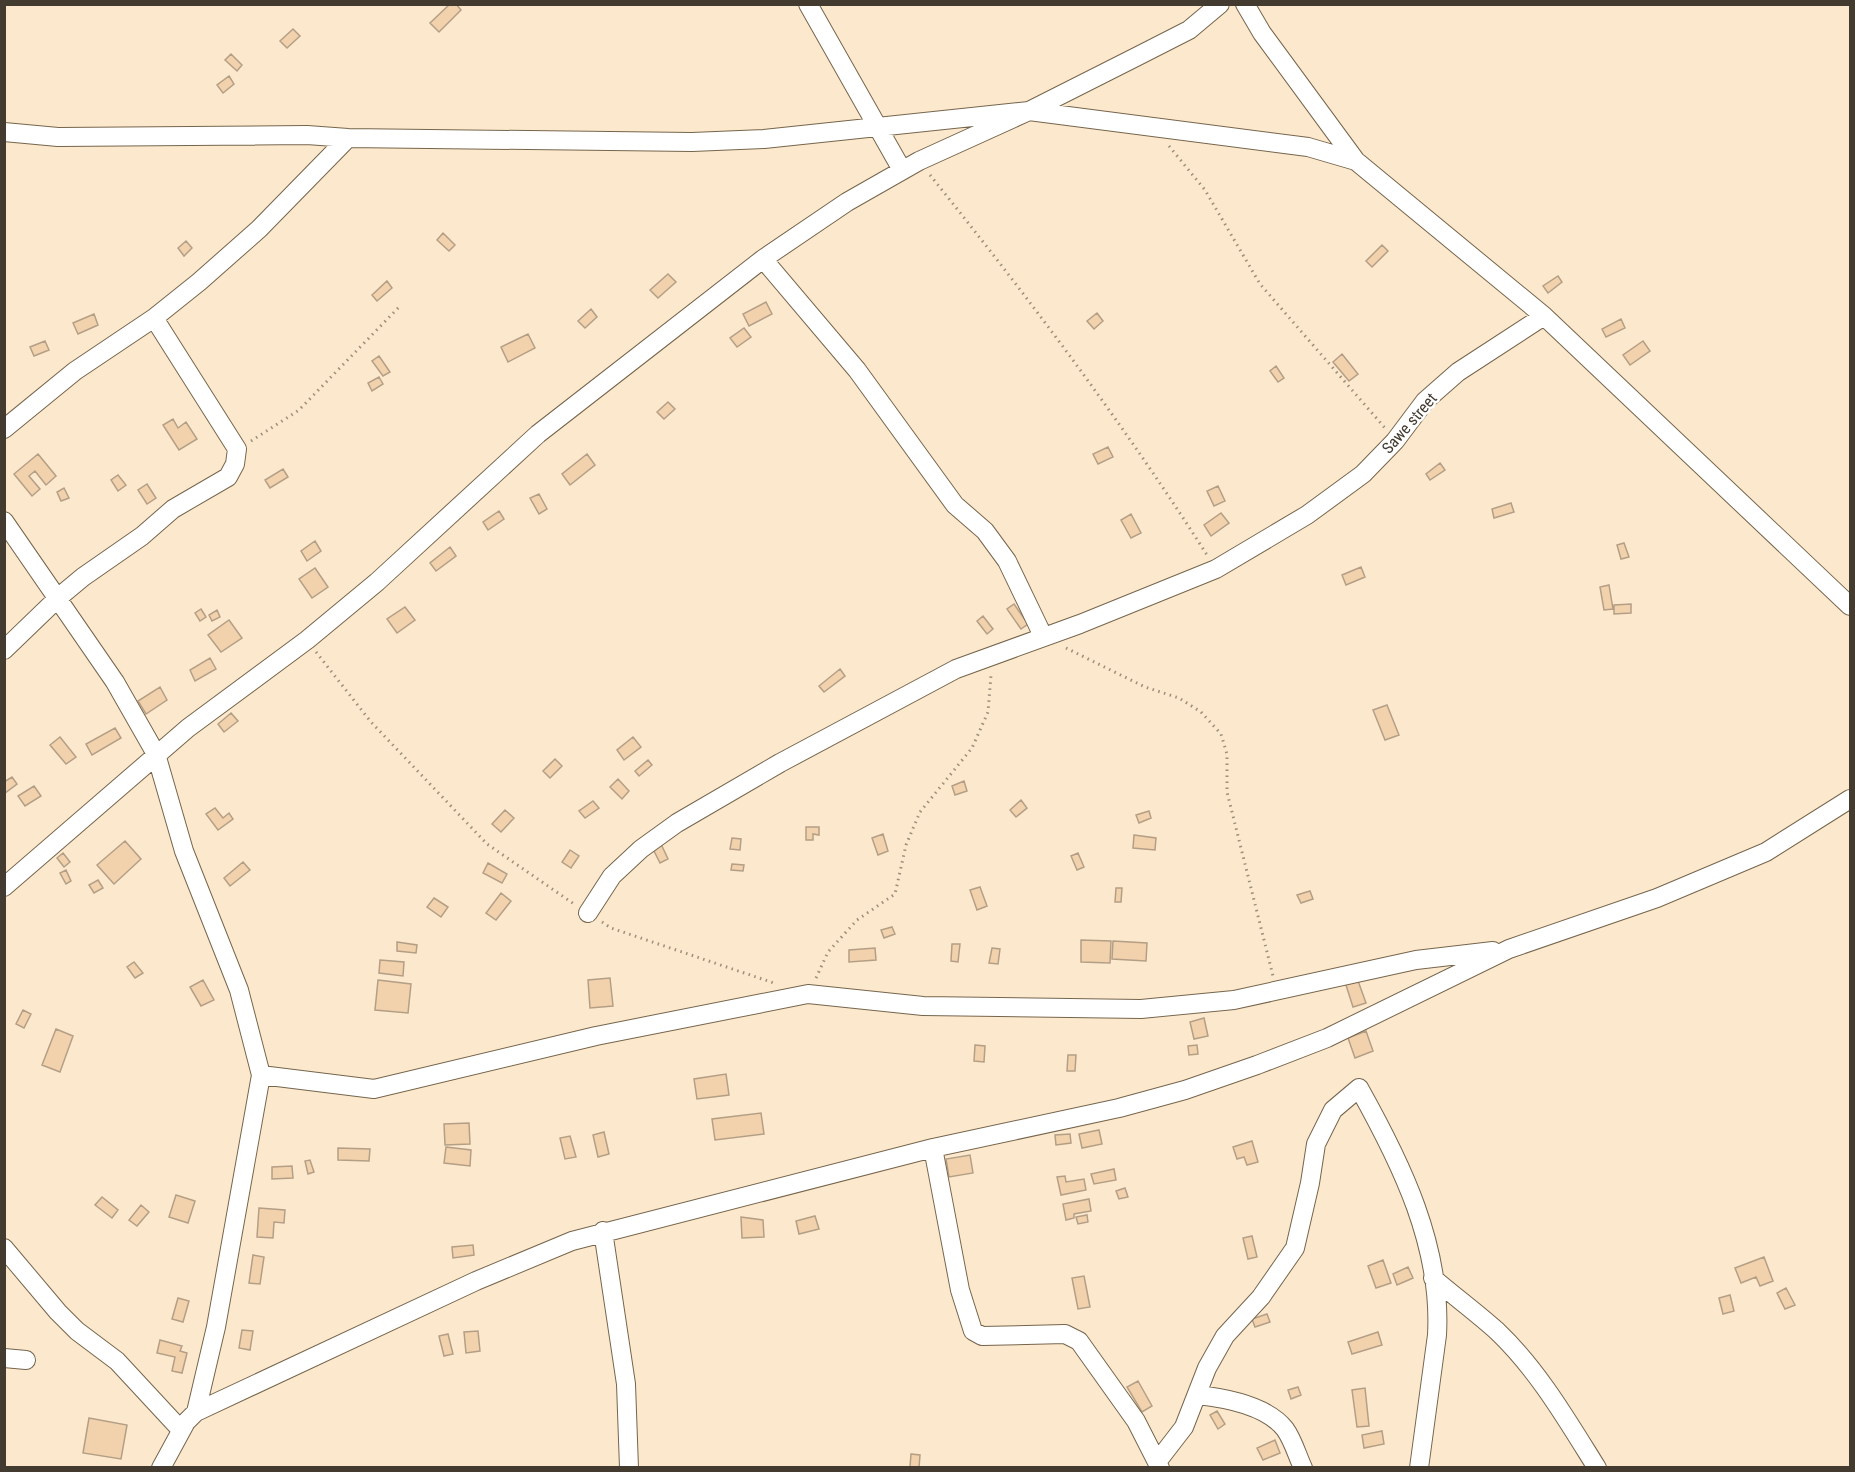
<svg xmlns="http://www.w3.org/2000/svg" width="1855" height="1472" font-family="'Roboto Condensed',sans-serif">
<rect width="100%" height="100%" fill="#fce9cd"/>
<path fill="#f2d2ac" stroke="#b49f86" stroke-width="1.5" d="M450,4H456L461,10L439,32L430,23Z
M293,29L300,36L287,48L280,41Z
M231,54L242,65L237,71L225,60Z
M229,76L234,84L223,93L217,85Z
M443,233L455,245L449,251L437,240Z
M186,241L192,248L184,256L178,248Z
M1382,245L1388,251L1372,267L1366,261Z
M668,274L676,282L658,298L650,290Z
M1558,276L1562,282L1548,293L1543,286Z
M387,281L392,288L377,301L372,295Z
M766,302L772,314L749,326L743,314Z
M591,309L597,317L585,328L578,321Z
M1097,313L1103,321L1094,329L1087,321Z
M94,314L98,325L78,334L73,323Z
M1621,319L1625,328L1606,337L1602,329Z
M744,328L751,337L737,347L730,338Z
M528,334L535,348L508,362L501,347Z
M45,341L49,350L34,356L30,347Z
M1643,341L1650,351L1630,365L1623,355Z
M1342,354L1358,374L1349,381L1333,362Z
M379,356L390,372L383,376L372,361Z
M1276,366L1284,378L1278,382L1270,371Z
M379,377L383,384L372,391L368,383Z
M668,402L675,409L664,419L657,412Z
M173,419L178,428L186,422L197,439L179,450L163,425Z
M1108,447L1113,457L1098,464L1093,454Z
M38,454L56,476L46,485L35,471L29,476L40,489L32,496L14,474Z
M587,454L595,465L570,485L562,474Z
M1440,463L1445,470L1430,480L1426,474Z
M283,469L288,477L270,488L265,480Z
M118,475L126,485L118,491L111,480Z
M147,484L156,498L147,504L138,490Z
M1218,486L1225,501L1214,506L1207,491Z
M64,488L69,498L61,501L57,492Z
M539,494L547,509L539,514L530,498Z
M1511,503L1514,512L1494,518L1492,509Z
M499,511L504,519L488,530L483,522Z
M1221,513L1229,523L1211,536L1204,525Z
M1131,514L1141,533L1131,538L1121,520Z
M315,541L321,551L307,561L301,551Z
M1624,543L1629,557L1621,559L1617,545Z
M450,547L456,556L436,571L430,563Z
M1361,567L1365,577L1346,585L1342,575Z
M315,568L328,587L312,598L299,579Z
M1609,585L1613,609L1604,610L1600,587Z
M1014,604L1028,624L1021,629L1007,609Z
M1631,604V613L1614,614V605Z
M405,607L415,620L397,633L387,619Z
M201,609L206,617L200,621L195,613Z
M217,610L220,617L212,621L209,615Z
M983,616L993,629L987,634L977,621Z
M229,620L242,638L221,652L208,635Z
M210,658L216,669L195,681L190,670Z
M840,669L845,676L824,692L819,686Z
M160,687L167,700L146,714L138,701Z
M1387,705L1399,735L1385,740L1373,710Z
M231,713L238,721L224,732L218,724Z
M115,728L121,738L92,755L86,744Z
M60,737L76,757L66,764L50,745Z
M633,737L641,747L624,760L617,750Z
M555,759L562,766L550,778L543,771Z
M648,760L652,765L639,776L635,771Z
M12,777L17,784L5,793L4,782Z
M618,779L629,791L622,799L610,787Z
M964,781L967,791L955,795L952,786Z
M34,786L41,796L25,806L18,796Z
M1021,800L1027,808L1016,817L1010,810Z
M593,801L599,808L585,818L579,811Z
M215,808L223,818L229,813L233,819L218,830L206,814Z
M505,810L514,818L501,832L492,824Z
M1149,811L1151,818L1139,823L1136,815Z
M806,827H819V835L813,834V840H806Z
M883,834L888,851L878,855L872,838Z
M1134,835L1156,838L1155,850L1133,848Z
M732,838L741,839L740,850L730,849Z
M125,841L141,859L114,884L97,865Z
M661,844L668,859L660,863L653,849Z
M570,850L579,856L571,868L562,862Z
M63,853L70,862L64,867L57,858Z
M1078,853L1084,867L1077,870L1071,856Z
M243,862L250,870L230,886L224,878Z
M488,863L507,874L502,883L483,873Z
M732,864L744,865L743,871L731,870Z
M66,870L71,881L66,884L60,873Z
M98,880L103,888L94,893L89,885Z
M980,887L987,906L977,910L970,890Z
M1116,888H1122L1121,902H1115Z
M1310,891L1313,899L1301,903L1297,895Z
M501,893L511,901L496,920L486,913Z
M434,898L448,907L441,917L427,907Z
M892,927L895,934L884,938L881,930Z
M1081,940L1111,941L1110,963L1081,962Z
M1113,941L1147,943L1146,961L1112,959Z
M397,942L417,945L416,953L397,951Z
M952,944H960L958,962L951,961Z
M875,948L876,960L849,962V950Z
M992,948L1000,949L998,964L989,963Z
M380,960L404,962L403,976L379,973Z
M134,962L143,973L135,978L127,967Z
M610,978L613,1006L590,1008L588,980Z
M1357,978L1366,1003L1353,1007L1345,982Z
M203,980L214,1000L201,1006L190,987Z
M378,980L411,984L408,1013L375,1010Z
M23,1010L31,1014L24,1028L16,1024Z
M1204,1018L1208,1036L1194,1039L1190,1022Z
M56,1029L73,1036L60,1072L42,1065Z
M1366,1031L1373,1051L1355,1058L1348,1038Z
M975,1045L985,1046L984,1062L974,1061Z
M1197,1045L1198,1054L1189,1055L1188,1046Z
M1068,1055H1076L1075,1071H1067Z
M726,1074L729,1095L697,1099L694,1079Z
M761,1113L764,1134L715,1140L712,1119Z
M469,1123L470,1144L445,1145L444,1124Z
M1099,1130L1102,1144L1082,1148L1079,1134Z
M604,1132L609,1154L598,1157L593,1135Z
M1070,1134L1071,1143L1056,1145L1055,1135Z
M570,1136L576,1157L565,1159L560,1138Z
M1252,1141L1258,1162L1247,1165L1244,1157L1237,1159L1233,1147Z
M446,1147L471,1150L470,1166L444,1163Z
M338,1148L370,1149L369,1161L338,1160Z
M970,1155L973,1173L949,1177L946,1159Z
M310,1160L314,1172L308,1174L305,1161Z
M292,1166L293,1178L272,1179V1167Z
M1114,1169L1116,1180L1094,1184L1091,1174Z
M1065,1176L1066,1182L1084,1179L1086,1190L1061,1195L1057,1177Z
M1125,1188L1128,1197L1119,1199L1116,1191Z
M176,1195L195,1201L188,1223L169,1217Z
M102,1197L118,1210L112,1218L95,1205Z
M1089,1199L1091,1211L1074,1214V1218L1066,1220L1063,1204Z
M141,1205L149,1212L137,1226L129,1220Z
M259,1208L285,1210L284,1223L274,1222L273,1238L257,1237Z
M1087,1215L1088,1222L1078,1224L1076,1217Z
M815,1216L819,1229L799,1234L796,1221Z
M741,1217L763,1220L764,1237L742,1238Z
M1252,1236L1257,1257L1248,1259L1243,1238Z
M473,1245L474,1255L453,1258L452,1247Z
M253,1255L264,1257L260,1284L249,1283Z
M1764,1257L1773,1281L1760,1286L1756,1277L1741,1283L1735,1268Z
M1383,1260L1391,1283L1376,1288L1368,1266Z
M1408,1267L1413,1278L1397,1285L1393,1274Z
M1084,1276L1090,1307L1078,1309L1072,1278Z
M1786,1288L1795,1305L1785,1309L1777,1293Z
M1730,1295L1734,1311L1723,1314L1719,1298Z
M178,1298L189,1301L183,1322L172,1319Z
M1267,1314L1270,1322L1255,1327L1252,1319Z
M242,1330L253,1331L250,1350L239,1348Z
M478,1331L480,1351L466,1353L464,1332Z
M1378,1332L1382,1345L1352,1354L1348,1342Z
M448,1334L453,1354L444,1356L439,1336Z
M160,1340L182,1346L180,1351L187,1353L182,1373L172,1371L175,1357L157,1353Z
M1138,1381L1152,1406L1142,1412L1127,1387Z
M1298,1387L1301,1395L1291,1399L1288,1390Z
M1365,1388L1369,1426L1357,1427L1352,1390Z
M1217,1411L1225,1424L1218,1429L1210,1415Z
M89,1418L127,1425L121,1459L83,1453Z
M1382,1431L1384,1444L1364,1448L1362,1435Z
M1275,1440L1280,1453L1263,1460L1257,1448Z
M911,1454L920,1455L919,1468L910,1467Z"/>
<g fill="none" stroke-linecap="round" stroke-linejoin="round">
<defs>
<path id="minor" d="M808,4L902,170
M1245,4L1262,33L1356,161
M4,132L58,137L307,135L348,138L692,142L764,139L1029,111L1308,147L1356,161L1544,316L1850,606
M763,259L857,370L955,505L985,531L1007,561L1043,636
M4,429L75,371L154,318L199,282L259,229L348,138
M4,521L115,682L156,754L184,851L239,990L261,1075L216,1327L196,1412
M4,650L59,597L83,577L142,536L173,509L228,477L235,464L237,449L154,318
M4,887L188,728L307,640L377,582L538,434L763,259L847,202L919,161L1029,111L1136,57L1189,30L1220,4
M588,913L612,876L641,849L677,823L780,763L956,669L1080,624L1216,569L1307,515L1363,474L1395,441L1425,401L1458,372L1544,316
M261,1075L374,1089L596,1036L808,994L923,1006L1141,1009L1234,1000L1416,960L1493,951
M933,1148L960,1290L973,1331L982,1336L1065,1334L1079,1341L1136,1421L1160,1468
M603,1231L626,1384L629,1468
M4,1248L58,1312L77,1331L117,1361L181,1430
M1433,1278C1454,1296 1477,1313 1497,1331C1538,1370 1567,1420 1597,1468
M4,1358L26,1360
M1198,1395C1225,1398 1267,1406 1285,1429C1293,1440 1297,1455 1303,1468
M1157,1462L1184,1427L1207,1368L1225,1336L1261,1297L1295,1248L1310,1183L1316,1144L1333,1110L1359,1088C1401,1163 1442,1246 1437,1335L1419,1468
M161,1468L186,1422L196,1412L476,1281L572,1241L933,1148L1119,1108L1185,1090L1257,1065L1327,1038L1509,949L1657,898L1766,852L1850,799"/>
</defs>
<use href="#minor" stroke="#76654c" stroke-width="20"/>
<path stroke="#9d8f7c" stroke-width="3" stroke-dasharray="1.5 4.5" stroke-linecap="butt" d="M1169,146L1205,190L1260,284L1385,428
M930,175C1028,297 1123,423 1207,555
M251,441L299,410L401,305
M1066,648L1145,687L1179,698L1201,712L1221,734L1227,754V792L1273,976
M316,652L371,722L487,844L574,904
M602,922L611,928L774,983
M816,978L828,952L857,920L895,894L906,845L920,812L972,748L988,712L991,675"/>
<use href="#minor" stroke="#fff" stroke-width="18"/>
</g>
<g text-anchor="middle" stroke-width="5" stroke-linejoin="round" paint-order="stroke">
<g font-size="16" fill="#433b30" stroke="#fff">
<text transform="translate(1409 423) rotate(-49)" y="6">Sawe street</text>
</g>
</g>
<rect width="1855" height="1472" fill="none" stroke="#433b30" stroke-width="12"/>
</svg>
